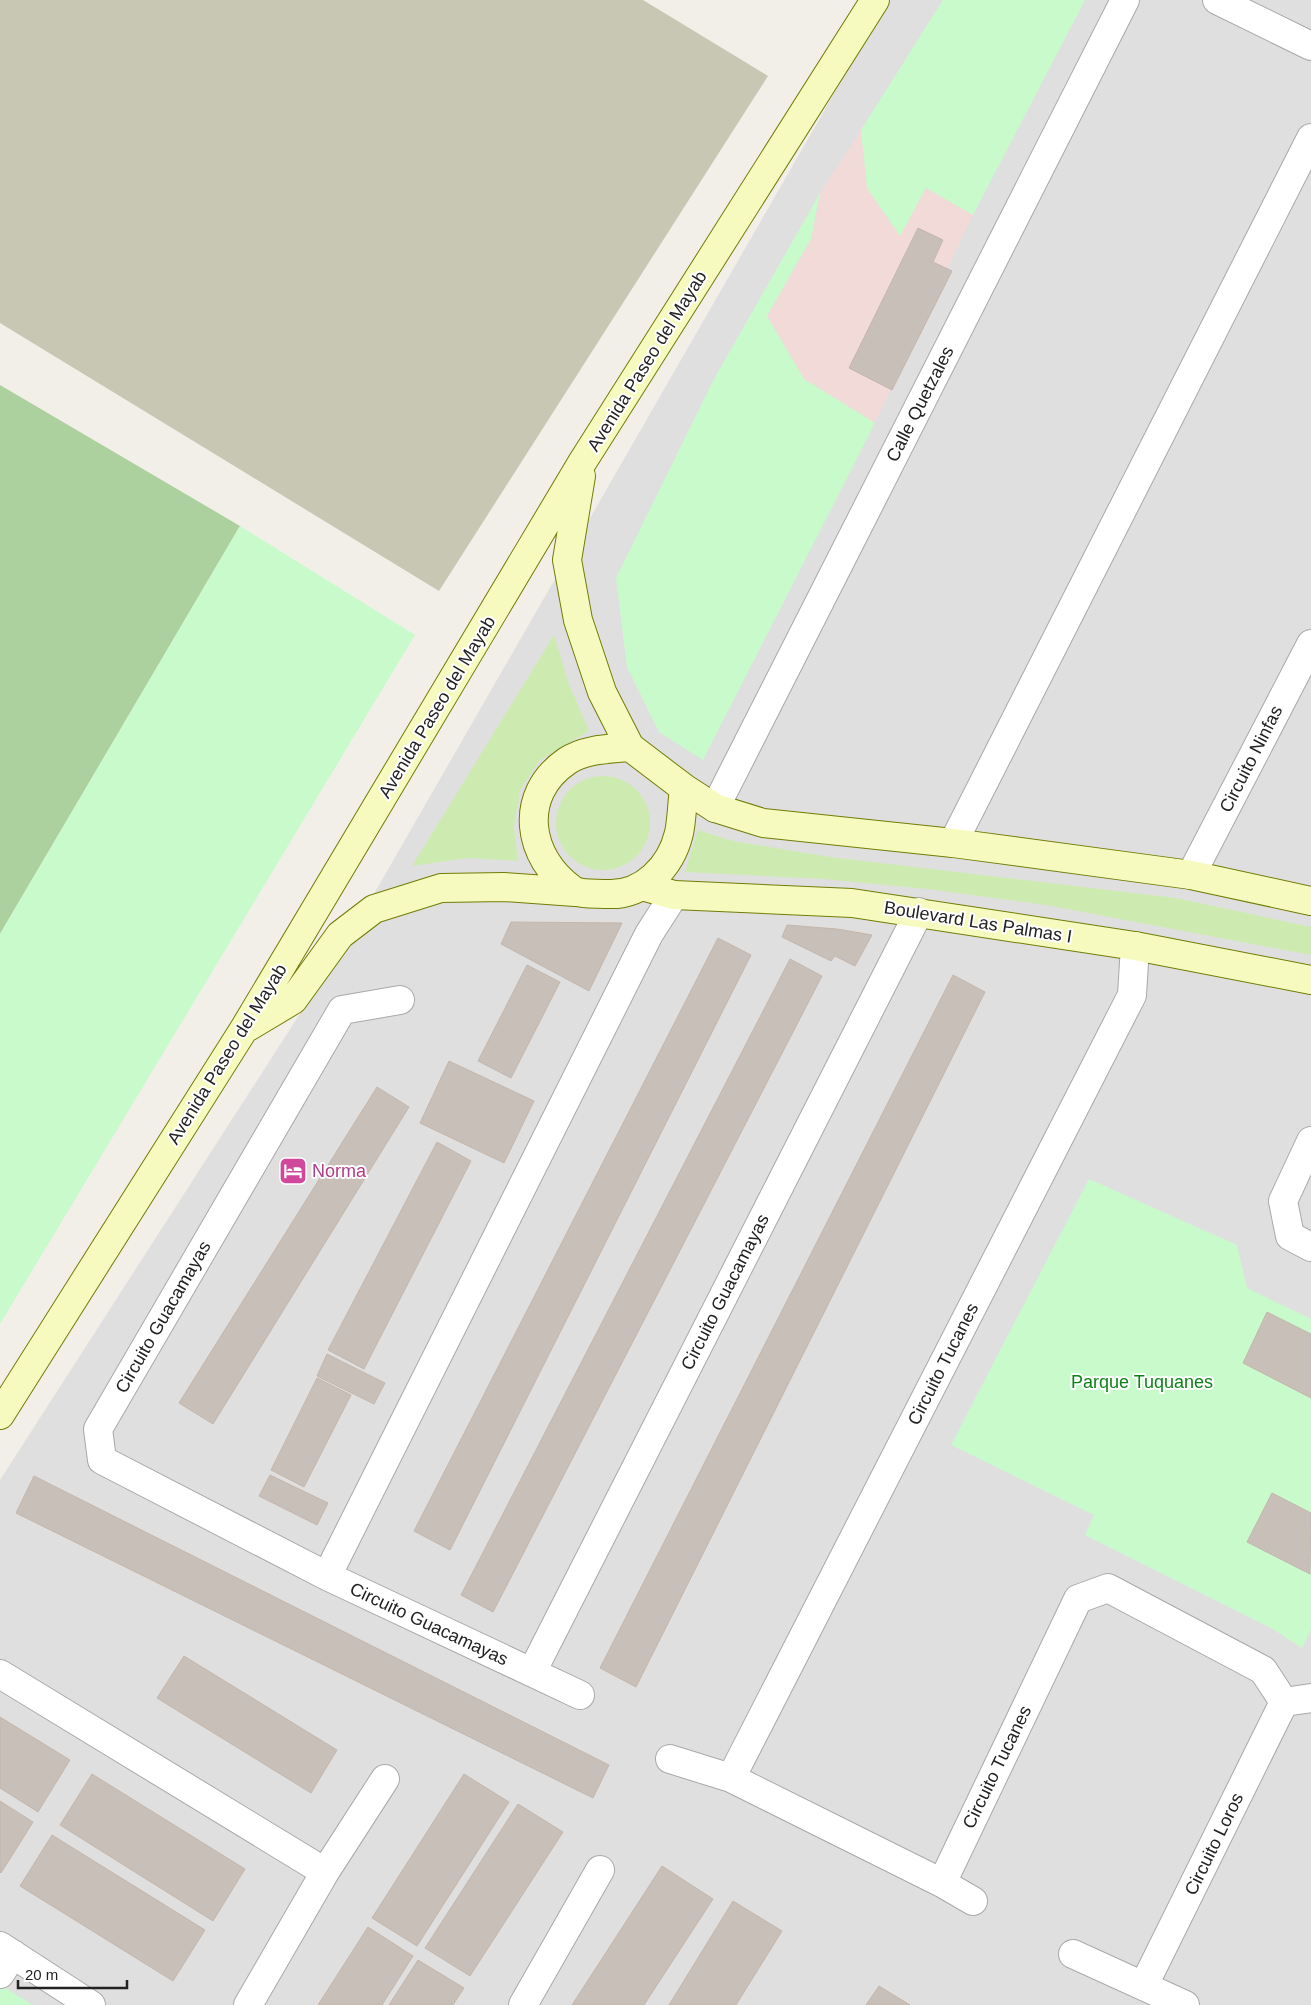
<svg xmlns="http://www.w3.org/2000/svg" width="1311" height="2005" font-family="Helvetica,sans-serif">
<rect width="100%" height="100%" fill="#f2efe9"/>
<path fill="#e0dfdf" d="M891,0H1311V2005H0V1480L348,939L862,45Z"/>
<path fill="#f2dad9" d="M861,130L867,188L900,236L926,188L973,215L875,423L804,379L767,316L811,239L820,193Z"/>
<path fill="#c7c7b4" d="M0,0H643L768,76L439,591L0,323Z"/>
<path fill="#cdebb0" d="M554,635L569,684L589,731L540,760L520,790L514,826L518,861L467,858L412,866Z
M556 823a47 47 0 1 1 94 0a47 47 0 1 1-94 0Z
M698,830L733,841L830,857L1176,898L1311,927V955L1046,905L927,889L823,879L685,872Z"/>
<path fill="#add19e" d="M0,385L240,526L0,934Z"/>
<path fill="#c8facc" d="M943,0H1085L973,215L926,188L900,236L867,188L861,130Z
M820,193L811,239L767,316L804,379L875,423L703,760L659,732L627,667L616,578L714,379Z
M240,526L415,635L0,1324V934Z
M1089,1179L1237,1245L1247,1288L1311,1319V1630L1302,1648L1271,1628L1085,1535L1094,1515L951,1445Z
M0,1985L33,2005H0Z"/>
<path fill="#c7bfb8" stroke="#c4b6ab" d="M918,228L943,240L933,262L952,271L892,390L849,368Z
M511,922L622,923L589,991L501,944Z
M787,925L837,929L872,935L855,966L835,956L831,961L782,937Z
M718,938L751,955L450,1550L414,1531Z
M790,959L822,976L493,1612L461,1595Z
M527,965L560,982L511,1078L478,1061Z
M953,975L985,992L636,1687L600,1668Z
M449,1061L534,1101L504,1163L420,1123Z
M377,1087L409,1107L213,1424L179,1403Z
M437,1142L471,1161L364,1369L328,1350Z
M1267,1312L1311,1334V1398L1243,1363Z
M327,1354L385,1383L374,1404L317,1376Z
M317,1378L351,1395L304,1487L271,1470Z
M270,1475L328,1503L317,1525L259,1496Z
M34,1476L609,1765L593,1798L16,1513Z
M1272,1493L1311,1513L1310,1574L1247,1542Z
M184,1656L337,1750L311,1793L157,1698Z
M0,1717L70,1760L38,1812L0,1788Z
M92,1774L245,1869L213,1921L60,1825Z
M464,1774L509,1802L417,1946L372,1918Z
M0,1801L33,1822L1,1873L0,1872Z
M518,1804L563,1832L470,1976L425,1948Z
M52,1835L205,1930L173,1981L20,1886Z
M662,1866L713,1899L644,2005H572Z
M733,1901L782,1931L736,2005H669Z
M368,1927L413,1956L382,2005H318Z
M418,1960L464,1988L453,2005H389Z
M879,1986L910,2005H866Z"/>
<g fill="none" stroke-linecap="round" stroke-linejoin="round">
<defs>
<path id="street" d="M1217,0L1311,46
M715,808L1125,0
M953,843L1311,138
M1191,875L1311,644
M1135,946L1132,995L731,1778L942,1883L1078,1599L1108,1588L1263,1670L1284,1702L1311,1698
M400,1000L342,1010L98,1429L102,1460L327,1576L580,1695
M1311,1141L1283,1201L1290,1236L1311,1247
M327,1576L649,934L674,895
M532,1672L919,912
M0,1674L325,1872
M670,1759L731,1778
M942,1883L973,1901
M0,1946L91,2005
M1073,1954L1185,2005
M0,1974L13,1954
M1144,1985L1284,1702
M248,2005L325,1872L385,1779
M523,2005L600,1870"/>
<path id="secondary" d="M581,476L567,560L578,620L602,692L630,747
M630,747L684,788C682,803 682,819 679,833C671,867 643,896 607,894C598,893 581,895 573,890C527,858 517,795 567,761C585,749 609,749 630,747Z
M684,788L715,808L763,823L953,843L1191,875L1311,901
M642,886L674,895L852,903L1135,946L1311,980
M248,1027L293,1000L340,935L374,909L441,888L504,887L575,892
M0,1415L244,1029L583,461L875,0"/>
</defs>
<use href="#street" stroke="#a9a9a9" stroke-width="30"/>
<use href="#secondary" stroke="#707d05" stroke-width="30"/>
<use href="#street" stroke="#fff" stroke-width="28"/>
<use href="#secondary" stroke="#f7fabf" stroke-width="28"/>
</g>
<defs>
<symbol id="hotel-square" viewBox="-11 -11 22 22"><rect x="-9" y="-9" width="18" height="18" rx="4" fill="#d1479c" stroke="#fff"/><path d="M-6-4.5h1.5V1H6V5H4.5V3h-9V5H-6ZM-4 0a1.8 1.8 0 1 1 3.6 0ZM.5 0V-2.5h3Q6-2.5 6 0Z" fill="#fff"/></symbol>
</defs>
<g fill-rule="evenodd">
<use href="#hotel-square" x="277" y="1155" width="32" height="32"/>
</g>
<g text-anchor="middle" stroke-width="4" stroke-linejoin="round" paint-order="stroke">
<g font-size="18" fill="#222" stroke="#fff">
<text transform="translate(647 361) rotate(-58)" y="6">Avenida Paseo del Mayab</text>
<text transform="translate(920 404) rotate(-63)" y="6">Calle Quetzales</text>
<text transform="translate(437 707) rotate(-59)" y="6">Avenida Paseo del Mayab</text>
<text transform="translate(1251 759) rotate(-63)" y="6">Circuito Ninfas</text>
<text transform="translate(978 922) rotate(9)" y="6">Boulevard Las Palmas I</text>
<text transform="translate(227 1054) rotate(-58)" y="6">Avenida Paseo del Mayab</text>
<text transform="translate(725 1292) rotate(-63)" y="6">Circuito Guacamayas</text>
<text transform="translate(163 1317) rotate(-60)" y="6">Circuito Guacamayas</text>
<text transform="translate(943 1364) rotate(-63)" y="6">Circuito Tucanes</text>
<text transform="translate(429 1624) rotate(25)" y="6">Circuito Guacamayas</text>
<text transform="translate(997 1767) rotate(-64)" y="6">Circuito Tucanes</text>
<text transform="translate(1214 1844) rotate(-64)" y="6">Circuito Loros</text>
</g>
<g font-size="18" fill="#b23c85" stroke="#fff" text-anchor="start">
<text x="312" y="1177">Norma</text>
</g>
<g font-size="18" fill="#0c8416" stroke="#fff">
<text x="1142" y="1388">Parque Tuquanes</text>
</g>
</g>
<path d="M18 1980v8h109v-8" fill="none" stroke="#222222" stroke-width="2.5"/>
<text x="25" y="1980" font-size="15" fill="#222222" stroke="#ffffff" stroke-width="4" paint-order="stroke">20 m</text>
</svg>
